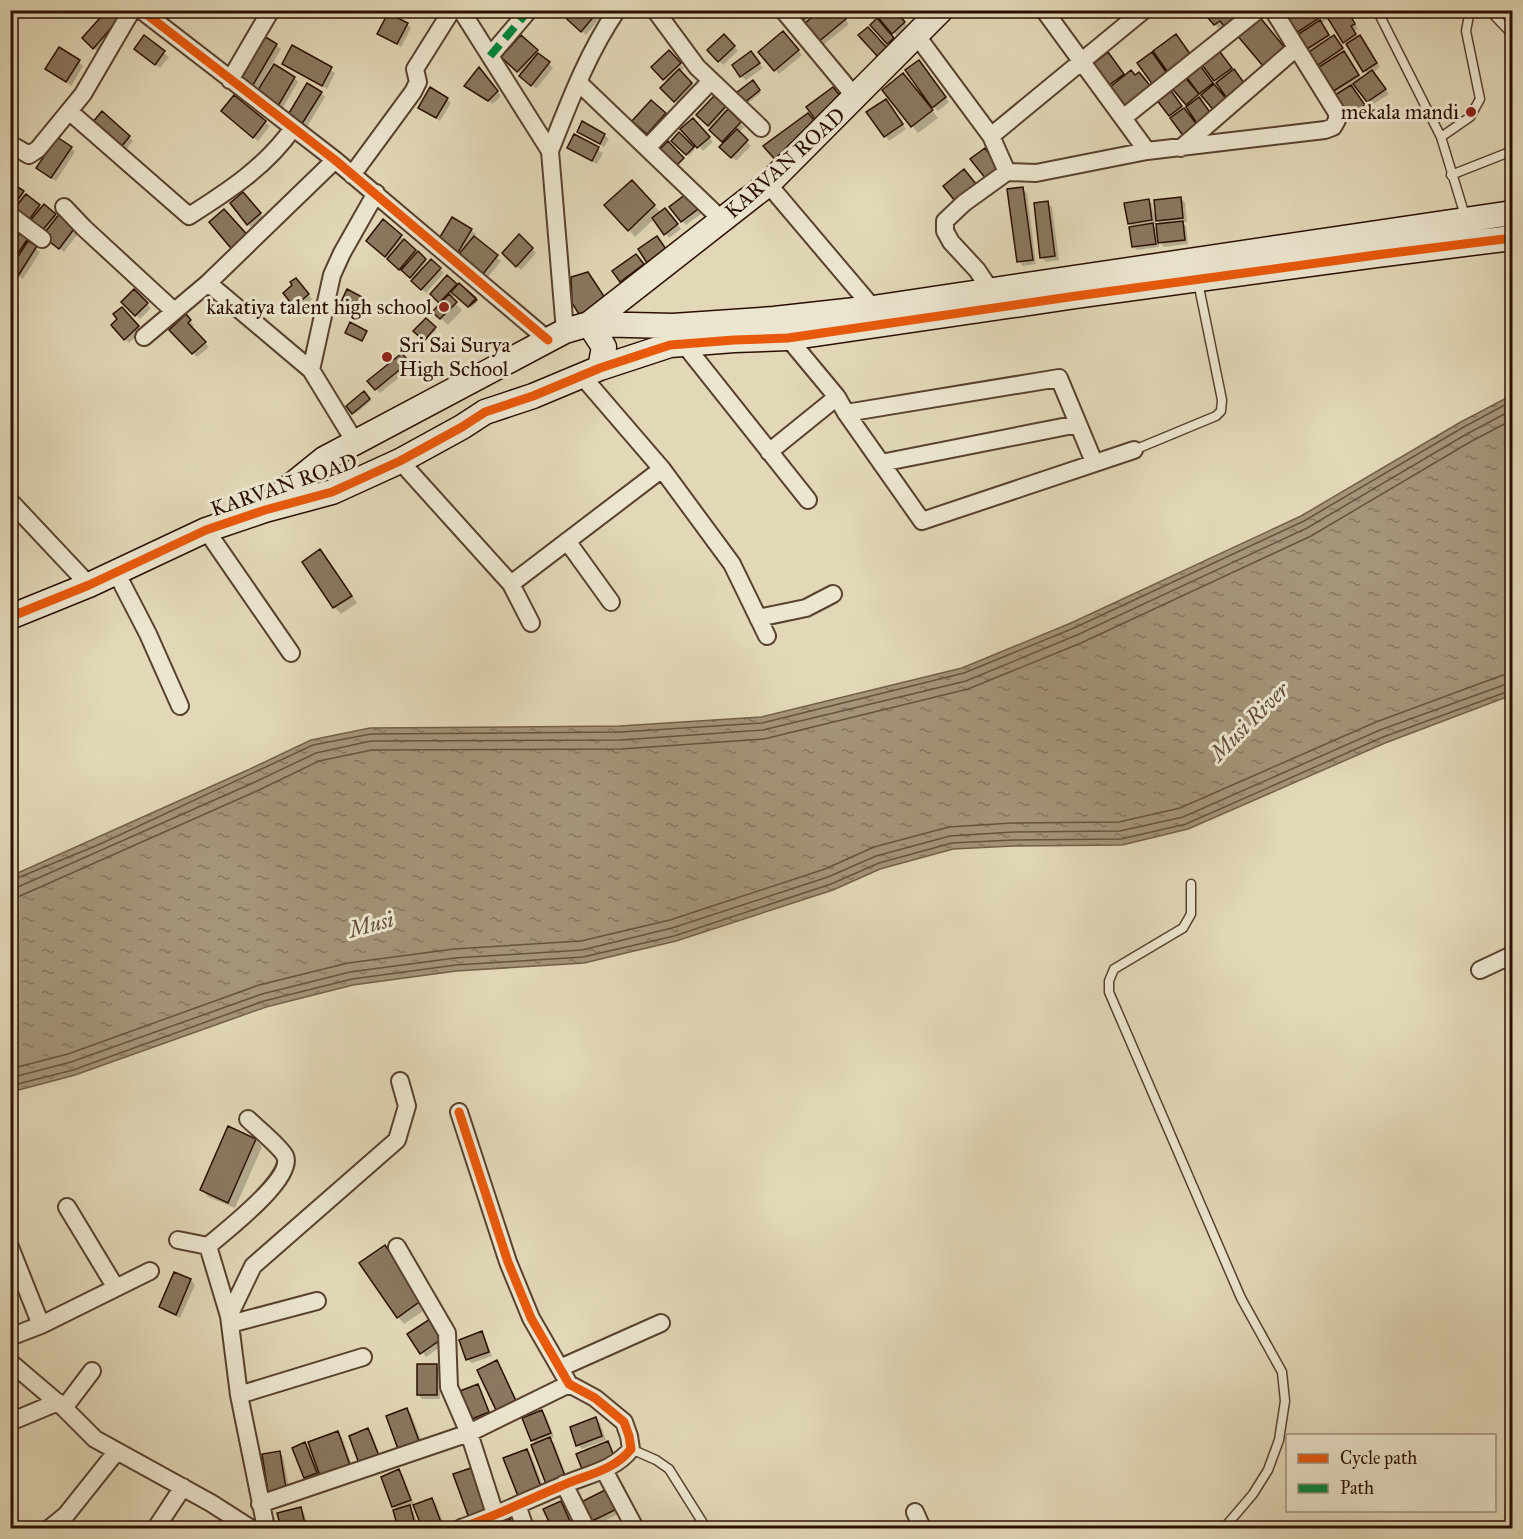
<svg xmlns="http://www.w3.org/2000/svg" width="1523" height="1539" font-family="'IM FELL Great Primer',serif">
<defs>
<pattern id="water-ripples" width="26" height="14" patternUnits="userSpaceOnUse" patternTransform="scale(1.5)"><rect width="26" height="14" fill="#a49479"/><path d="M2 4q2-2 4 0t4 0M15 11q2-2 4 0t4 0" fill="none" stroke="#867761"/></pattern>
</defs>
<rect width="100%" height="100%" fill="#e2d8b7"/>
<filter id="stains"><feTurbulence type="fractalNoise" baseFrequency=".00333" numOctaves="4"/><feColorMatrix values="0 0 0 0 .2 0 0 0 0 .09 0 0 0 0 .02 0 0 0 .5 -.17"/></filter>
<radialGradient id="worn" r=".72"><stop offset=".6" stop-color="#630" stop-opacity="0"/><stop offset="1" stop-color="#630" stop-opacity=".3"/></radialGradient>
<path fill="url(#water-ripples)" stroke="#745f49" stroke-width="1.5" d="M1512,395V695L1385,743L1188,829L1122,845L1013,846L953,849L880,869L833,890L676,941L584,963L456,971L353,985L266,1007L75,1075L11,1092V876L250,769L311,740L370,728L620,726L761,717L962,668L1071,623L1301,516L1459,423Z"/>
<path fill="#0003" fill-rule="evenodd" d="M559,10H599L603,14L586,35Z
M795,10H838L849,24L822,46L807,24Z
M894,10L908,27L898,37L878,15Z
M1253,10L1229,29L1224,24L1219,29L1204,11Z
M1325,10L1329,18L1340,10H1356L1359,16L1353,20L1358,29L1354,31L1359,38L1364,41L1380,67L1372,73L1389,94L1372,105L1355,84L1351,87L1368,110L1351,121L1295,34ZM1330,18L1368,75L1362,79L1338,41L1332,38L1321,23Z
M107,12L121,26L98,52L84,38Z
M407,24L411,28L401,47L379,33Z
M724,36L738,51L723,65L709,50Z
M144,37L169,57L160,68L140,53Z
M521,37L553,68L536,89L503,57Z
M787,37L802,55L779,74L760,52Z
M265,38L281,49L255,93L243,86Z
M292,47L335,73L327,89L283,63Z
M669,52L684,68L680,72L696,88L679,105L662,88L668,83L653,67Z
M1221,54L1234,71L1218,83L1202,62Z
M755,58L763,68L746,80L741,76Z
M1112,58L1126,76L1112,88L1109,85Z
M79,62L83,66L71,86L47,69Z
M923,66L949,102L938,111L933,107Z
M1203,70L1217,89L1189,107L1172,87L1191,86L1187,75Z
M483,73L501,96L493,104L466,86Z
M294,78L298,82L282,109L262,97Z
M752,82L761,93L747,104L738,93Z
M910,82L938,118L918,133L884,91Z
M321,93L325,97L305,130L292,122Z
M1173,94L1186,112L1173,118L1158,99Z
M235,97L270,126L258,141L227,115Z
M714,98L744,127L738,133L751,146L736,161L722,147L725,143L698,115Z
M447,99L451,103L440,121L420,108Z
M651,102L669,118L652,137L638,125Z
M890,105L906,129L889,141L869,113Z
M697,124L713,142L703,151L682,129Z
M98,127L129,137L133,141L126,150Z
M578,132L604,135L609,139L604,147Z
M679,134L695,149L689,156L673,141Z
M575,136L603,153L597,164L569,148Z
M71,148L75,152L56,181L42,172Z
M639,188L661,213L669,214L681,229L669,238L654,219L635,237L629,230Z
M1022,189L1027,193L1036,264L1023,266L1019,261Z
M23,192L42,209L55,215L80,231L64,252L10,208Z
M248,198L264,218L252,228L248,224Z
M1181,198L1185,203L1187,222H1182L1186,226L1188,244L1164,247L1159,241V247L1137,250L1133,246V228L1129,224L1148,200L1152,204L1154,214ZM1155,218L1161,225L1158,230L1153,225L1156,224Z
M690,200L701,214L686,225L682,221Z
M1048,203L1052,207L1059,260L1046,262L1042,258L1035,204Z
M452,219L471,230L476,234L474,238L501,261L488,277L463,256L462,257L443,246Z
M383,221L427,261L422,267L424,269L431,261L444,273L426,293L405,272L404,273L372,245Z
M11,228L28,239L32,243L31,244L40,252L23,279L10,271Z
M519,236L536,253L521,270L504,253Z
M640,260L647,269L625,285L621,281Z
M447,277L477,302L471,308L455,294L451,299L462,310L448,325L434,312L442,304L432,294Z
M300,284L312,299L299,310L295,306Z
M134,291L151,308L140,319L123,302Z
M122,309L142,331L129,343L125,339L120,319Z
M186,316L194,326L191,328L209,347L197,357L172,330Z
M426,320L436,330L426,341L416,331Z
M406,359L412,367L380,393L376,389Z
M364,393L371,401L355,414L348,407Z
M320,551L327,558L357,603L341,614L334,607L304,562Z
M229,1128L256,1140L262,1147L235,1208L208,1197L202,1190Z
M384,1247L391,1254L428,1308L404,1324L398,1317Z
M175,1274L191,1280L195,1285L180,1318L165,1311L160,1307Z
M430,1321L446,1343L426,1357L409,1335Z
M481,1333L485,1337L492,1356L472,1363L467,1359Z
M496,1362L500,1366L519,1405L501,1414L497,1409Z
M437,1366L441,1370L440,1399H422L418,1394Z
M477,1385L481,1390L492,1417L477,1423L473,1418Z
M407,1410L411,1414L423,1445L404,1452Z
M542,1411L546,1416L554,1437L550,1439L554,1443L568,1480L532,1440Z
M595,1419L600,1423L606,1440L582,1449L578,1445Z
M368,1430L372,1434L384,1466L367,1472Z
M338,1433L342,1437L353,1469L310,1482L305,1477V1444L313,1452Z
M527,1450L531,1455L545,1491L505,1459Z
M279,1452L283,1457L290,1493L274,1496L270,1491Z
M399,1471L403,1475L414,1504L409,1506L413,1511L419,1528H399L394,1511L397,1510L393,1506Z
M607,1491L620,1513L594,1526L590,1522Z
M432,1499L436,1504L445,1528H423L415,1506Z
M561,1503L565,1507L574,1528H554L545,1510Z
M300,1509L304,1513L309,1528H283L279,1514Z
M510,1521L515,1528H491Z"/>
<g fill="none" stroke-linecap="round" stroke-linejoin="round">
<path stroke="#68523e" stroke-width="1.5" d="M10,881L98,845L313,745L371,734L621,732L762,723L964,673L1074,628L1304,521L1462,428L1512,401
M10,889L18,887L255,782L316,753L371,741L621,740L763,730L966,681L1077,635L1307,528L1465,435L1512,410
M10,898L20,896L259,790L319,761L372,750L621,749L764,739L968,689L1081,643L1311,536L1470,442L1512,420
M10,1069L68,1054L259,985L348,963L454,949L581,941L670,920L825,869L874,847L949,827L1012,823L1119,822L1180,808L1376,722L1503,675L1512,673
M10,1078L71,1062L262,994L350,972L455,958L582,950L672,928L828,877L876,856L950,836L1013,832L1120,831L1183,817L1380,730L1512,682
M10,1086L73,1070L264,1001L352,979L456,965L583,957L674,936L831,884L879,863L952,843L1013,840L1121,839L1186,824L1383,737L1512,690"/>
</g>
<path fill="#8a7860" stroke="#2b0f02" stroke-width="1.5" d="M107,10L118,20L93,49L82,38Z
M557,10H599L581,32Z
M793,10H814L802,21Z
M820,10H839L846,19L817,43L802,26Z
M880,10H895L905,22L892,34L876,15Z
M1244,10L1224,26L1220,21L1214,25L1202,11Z
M1278,10H1325L1327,13L1293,35Z
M1337,10L1356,11L1350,15L1355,24L1351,26L1356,34L1343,43L1327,17Z
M388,13L408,23L397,44L377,34Z
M1258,15L1285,48L1263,66L1236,34Z
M877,18L894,38L887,44L870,25Z
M1320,20L1329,35L1304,51L1294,37Z
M868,27L888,49L879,58L858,35Z
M783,31L799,50L774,71L758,52Z
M724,34L735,46L718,62L707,50Z
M1176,34L1193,58L1169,74L1153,51Z
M144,35L165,51L155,65L134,49Z
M521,35L538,50L517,72L501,57Z
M1334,35L1343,48L1315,67L1306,54Z
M1360,35L1377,63L1363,72L1346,44Z
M264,36L277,44L250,90L237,82Z
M292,45L332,67L322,86L282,64Z
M59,47L80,60L66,82L45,69Z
M1217,48L1232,68L1214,81L1200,62Z
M669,50L681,63L663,80L651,67Z
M751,51L760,63L740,77L732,65Z
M1344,51L1359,75L1329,94L1314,70Z
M1108,52L1124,74L1108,86L1092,65Z
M1152,52L1168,75L1153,85L1137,63Z
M538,53L550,62L531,86L519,76Z
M919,60L946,97L932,108L905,70Z
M274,64L295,77L278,106L256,93Z
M1199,64L1213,83L1199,94L1185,75Z
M479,67L498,91L488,101L464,86Z
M679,69L692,83L674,102L660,88Z
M1234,69L1247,87L1229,101L1216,83Z
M1131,70L1135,75L1139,72L1152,88L1125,109L1109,88Z
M1372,70L1386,89L1367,102L1353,84Z
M903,73L933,110L911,127L882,90Z
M1183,75L1199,94L1186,105L1170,86Z
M753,80L760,90L744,103L736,93Z
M307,83L322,92L300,127L286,118Z
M1214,84L1228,101L1215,112L1201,95Z
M1351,85L1365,105L1346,118L1332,97Z
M430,87L448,98L436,118L418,108Z
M833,87L844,101L822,128L806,107Z
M1169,88L1182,106L1169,116L1156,99Z
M234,95L266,121L253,138L221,111Z
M714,96L726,106L708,126L696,115Z
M1199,97L1212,115L1198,125L1186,107Z
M886,99L903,124L884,137L866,112Z
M651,100L666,113L647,134L632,121Z
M1184,108L1198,126L1184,137L1170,118Z
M728,109L741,122L722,142L709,130Z
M102,111L130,136L121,147L92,123Z
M808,113L821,129L779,164L763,146Z
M693,118L710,137L697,148L680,129Z
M582,121L605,134L600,144L577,132Z
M737,129L748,140L731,158L719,147Z
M679,132L694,147L686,155L671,141Z
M574,134L599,147L592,161L567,148Z
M57,137L72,147L51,178L36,168Z
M668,141L684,158L675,167L659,150Z
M985,148L1000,169L986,179L970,159Z
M964,169L980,189L959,206L943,186Z
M632,180L655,205L628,231L604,205Z
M10,182L24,191L11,209L10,208Z
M1023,187L1033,260L1017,262L1007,189Z
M243,192L261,213L247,225L230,203Z
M26,194L40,205L28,221L14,209Z
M686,194L698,209L681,222L669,207Z
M1181,197L1183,218L1156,221L1154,200Z
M1149,199L1152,220L1128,224L1124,203Z
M1048,201L1055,256L1040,258L1034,203Z
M44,204L56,214L41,232L29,222Z
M665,208L678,224L664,235L652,218Z
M224,209L251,239L235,253L209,222Z
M60,213L77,225L59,249L42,236Z
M452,217L472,229L457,254L437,242Z
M383,219L402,235L385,257L366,241Z
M1183,221L1185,240L1158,243L1156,224Z
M1153,223L1156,244L1132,247L1129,227Z
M10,226L18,231L10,243Z
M21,232L29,237L10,265V247Z
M519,234L533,248L516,267L502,253Z
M474,236L498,255L483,274L459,254Z
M657,236L668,252L649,266L638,249Z
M404,239L416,250L399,270L387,259Z
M28,241L37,246L18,276L10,269Z
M418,251L426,259L410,278L401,270Z
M636,254L644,264L620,282L612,271Z
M431,259L441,268L421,290L411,281Z
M588,272L607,301L582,319L572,303L571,277Z
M447,275L457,284L439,303L430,294Z
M296,278L309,294L294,307L283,293L292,285L290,282Z
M459,283L476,298L468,307L451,292Z
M459,283L477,300L468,307L451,292Z
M134,289L148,303L135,316L121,302Z
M347,289L364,298L358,310L341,302Z
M449,294L457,302L440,319L432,312Z
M122,307L139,326L124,340L111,325L117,319L113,314Z
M186,314L191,320L188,323L206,342L192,354L169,330Z
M426,318L436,327L424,341L413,331Z
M350,322L367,331L362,341L345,333Z
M402,353L409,362L375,390L367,381Z
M364,391L370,399L352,414L346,406Z
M320,549L352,596L333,608L302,562Z
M228,1126L256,1139L228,1203L200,1190Z
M385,1245L422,1300L397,1318L359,1263Z
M174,1272L191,1279L176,1315L159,1307Z
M430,1319L443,1338L420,1354L407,1334Z
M482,1331L489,1352L466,1360L459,1340Z
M497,1360L516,1401L496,1410L477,1370Z
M417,1364H437V1395H417Z
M478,1384L489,1412L472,1419L460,1391Z
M407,1408L419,1441L398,1449L386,1416Z
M542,1410L551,1433L531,1441L522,1418Z
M596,1417L602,1436L576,1446L570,1427Z
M368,1428L381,1461L361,1469L349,1436Z
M338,1431L350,1465L320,1476L308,1442Z
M550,1437L565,1476L546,1484L531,1445Z
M608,1441L614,1456L582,1469L576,1454Z
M305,1442L317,1473L304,1478L292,1448Z
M527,1449L541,1487L518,1496L503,1458Z
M280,1451L286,1489L268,1492L262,1454Z
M474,1467L490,1511L469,1518L453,1474Z
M399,1469L411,1500L392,1507L381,1477Z
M607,1489L617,1509L588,1523L579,1503Z
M432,1498L442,1525L433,1528H422L413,1505Z
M561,1501L573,1528H552L543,1509Z
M410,1505L416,1528H398L393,1510Z
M301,1507L306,1528H281L277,1513Z
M510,1519L513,1528H489V1527Z"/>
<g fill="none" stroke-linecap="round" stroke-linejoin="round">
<defs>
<path id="lane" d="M1377,10L1441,137L1466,219
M1489,10L1512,34
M1441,137L1470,117L1480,99L1466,31L1470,10
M1451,175L1512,151
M1134,450L1216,416L1221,411L1222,400L1198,282
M1191,884V914L1183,928L1114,969L1109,981V992L1241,1298L1282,1372L1285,1401L1279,1440L1268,1470L1253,1494L1224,1528
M631,1449L656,1460L669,1469L706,1528"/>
<path id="street" d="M141,10L335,160L548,340
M461,10L550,151L565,331
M655,10L697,67L761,128
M783,10L856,98
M1044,10L1147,151
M917,36L991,136L1007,172L1036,173L1147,151L1325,130L1333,127L1337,120V113L1273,10
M490,56L529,10
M230,80L271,10
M578,82L722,220
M70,112L189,216C227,192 267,166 293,128
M1123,118L1258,10
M991,136L1144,10
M10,144L29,155L38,149L83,94L132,10
M647,148L711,81
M1181,148L1295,49
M550,151C569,103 587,54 617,10
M352,175L413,92L418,82L415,69L452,10
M768,184L873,308
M64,207L84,228L174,311
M10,215L42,239
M208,283L311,370
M991,291L977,270L951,242L945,231V221L964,203L1007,172
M144,337L208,283L335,160
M684,344L808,500
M837,397L846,413L1059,378L1094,462
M846,413L922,521L1134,450
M355,442L311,370L332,275L342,253L376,193
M769,452L837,397L788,338
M400,461L511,584L662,469L582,376
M881,463L1078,424
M662,469L732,564L767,636
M10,501L89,585
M206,530L291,653
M567,541L611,602
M116,572L148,634L180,706
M511,584L531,623
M758,618L806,608L833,594
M1480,970L1512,955
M459,1112L508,1262L531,1318L569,1384L595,1398L624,1422L629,1436L631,1449C614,1471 585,1475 561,1486C528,1500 495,1516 461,1528
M248,1119C256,1127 281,1147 285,1156C295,1178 223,1233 208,1246L229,1316L239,1395L266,1528
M67,1207L116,1288
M178,1240L208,1246
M10,1247L41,1325
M397,1247L447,1333L449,1387L469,1433L495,1514
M229,1316L253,1266L397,1140L407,1106L400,1081
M230,1324L317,1301
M10,1337L41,1325L150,1271
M10,1362L64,1408
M560,1368L661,1323
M92,1371L64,1408L95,1439L211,1503L250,1528
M239,1395L363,1357
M10,1422L58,1402
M604,1470L635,1528
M564,1484L586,1528
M260,1504L469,1433L569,1384
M517,1505L525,1528
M915,1512L922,1528
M50,1528L66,1515L117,1451
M156,1528L183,1487"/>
<path id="secondary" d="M589,324L673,326L774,319L873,308L1512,213
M589,324L604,347L600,368
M267,505L324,459L548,340L565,331L589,324L768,184L941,10
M10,617L89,585L206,530L265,510L332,492L400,461L462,427L485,412L533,396L600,368L670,345L734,340L788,338L1076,296L1376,255L1512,238"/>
</defs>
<use href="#lane" stroke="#59412f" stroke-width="11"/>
<use href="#street" stroke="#59412f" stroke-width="20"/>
<use href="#secondary" stroke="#2b0f02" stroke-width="27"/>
<use href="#lane" stroke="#ece6d0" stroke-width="8"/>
<use href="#street" stroke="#ece6d0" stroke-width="16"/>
<use href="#secondary" stroke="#ece6d0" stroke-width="24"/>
<path stroke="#00873e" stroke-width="8" stroke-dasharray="15 8" stroke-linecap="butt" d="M490,56L529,10"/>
<defs>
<path id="cycleway" d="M141,10L335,160L548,340
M10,617L89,585L206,530L265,510L332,492L400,461L462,427L485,412L533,396L600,368L670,345L734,340L788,338L1076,296L1376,255L1512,238
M459,1112L508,1262L531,1318L569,1384L595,1398L624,1422L629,1436L631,1449C614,1471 585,1475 561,1486C528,1500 495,1516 461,1528"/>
</defs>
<use href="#cycleway" stroke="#ece6d0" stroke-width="13"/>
<use href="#cycleway" stroke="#e8590c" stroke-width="9"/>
</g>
<g fill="#8f2418" stroke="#ece6d0" stroke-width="2">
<circle cx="1471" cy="112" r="6"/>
<circle cx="444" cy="307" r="6"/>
<circle cx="387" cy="357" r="6"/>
</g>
<g text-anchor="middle" stroke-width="6" stroke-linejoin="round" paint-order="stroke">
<g font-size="21" fill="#2b0f02" stroke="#ece6d0" text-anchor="end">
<text x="1459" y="119">mekala mandi</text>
<text x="432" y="314">kakatiya talent high school</text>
<text x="399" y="352" text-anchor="start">Sri Sai Surya<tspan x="399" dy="24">High School</tspan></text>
</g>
<g font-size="21" fill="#2b0f02" stroke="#ece6d0">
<text transform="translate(785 163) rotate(-42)" y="7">KARVAN ROAD</text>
<text transform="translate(284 485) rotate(-19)" y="7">KARVAN ROAD</text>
</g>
<g font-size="22" font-style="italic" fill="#614b38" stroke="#ece6d0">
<text transform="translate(1249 721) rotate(-45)" y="8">Musi River</text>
<text transform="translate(371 924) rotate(-15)" y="8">Musi</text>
</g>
</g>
<rect width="1523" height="1539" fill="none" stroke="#e2d8b7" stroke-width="36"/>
<rect x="12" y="12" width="1499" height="1515" fill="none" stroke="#2b0f02" stroke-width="3"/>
<rect x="18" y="18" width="1487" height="1503" fill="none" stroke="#2b0f02" stroke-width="1.5"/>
<rect x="1286" y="1434" width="210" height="78" fill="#ece6d0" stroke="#9f907e" stroke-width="1.5"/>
<rect x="1298" y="1454" width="30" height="9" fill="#e8590c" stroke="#9f907e" stroke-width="1.5"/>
<text x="1340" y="1464" font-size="18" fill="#2b0f02">Cycle path</text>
<rect x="1298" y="1484" width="30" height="9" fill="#00873e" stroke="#9f907e" stroke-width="1.5"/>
<text x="1340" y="1494" font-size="18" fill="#2b0f02">Path</text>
<rect width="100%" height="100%" filter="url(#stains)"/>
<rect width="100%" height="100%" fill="url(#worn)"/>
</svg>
